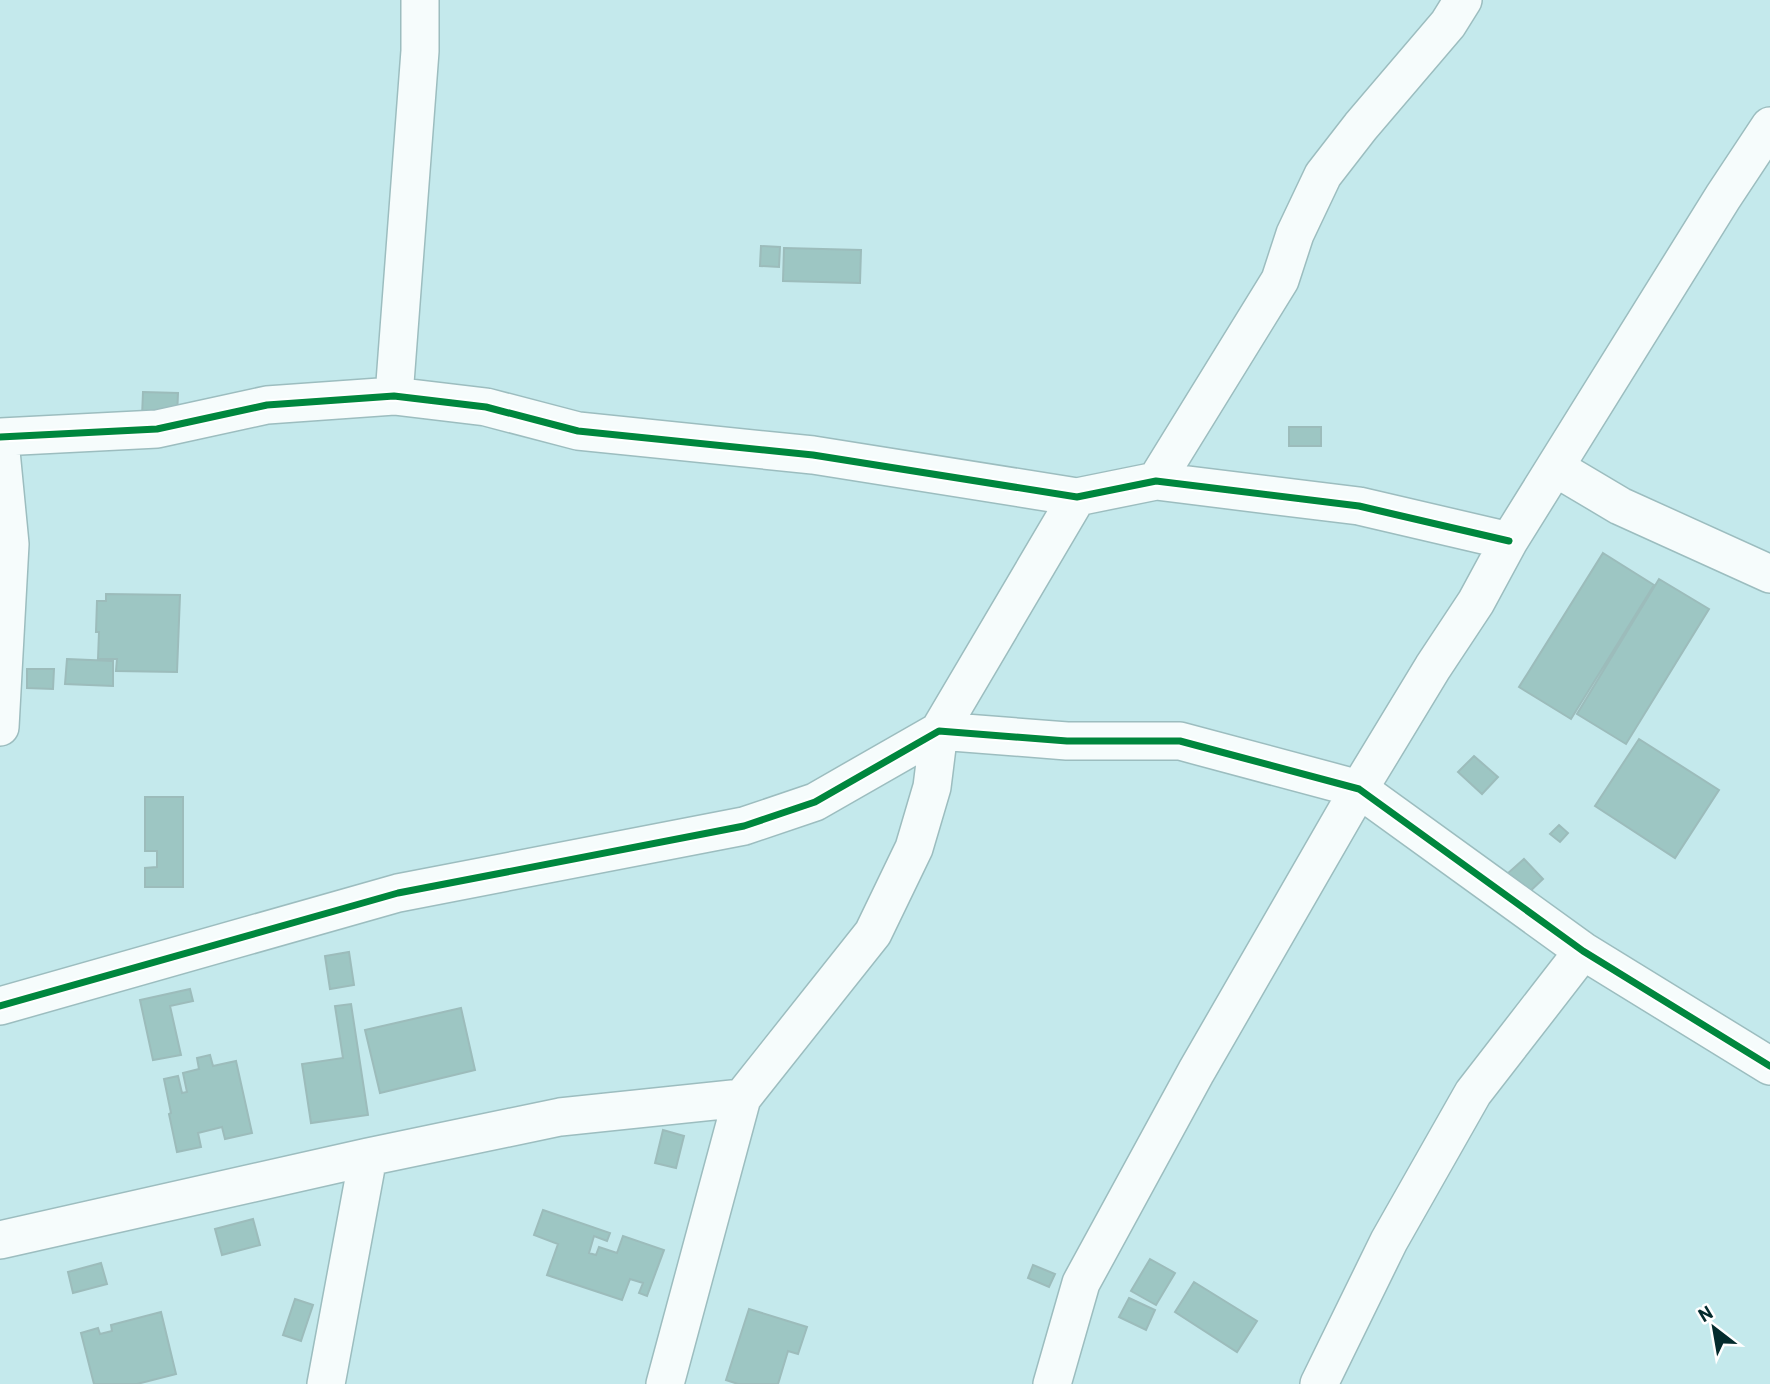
<svg xmlns="http://www.w3.org/2000/svg" width="1770" height="1384" font-family="Barlow,sans-serif">
<rect width="100%" height="100%" fill="#c4e9ec"/>
<path fill="#9dc6c3" stroke="#9cbcbb" stroke-width="2" d="M761,246L780,247L779,267L760,266Z
M784,248L861,250L860,283L783,281Z
M143,392L178,393L177,418L142,417Z
M1289,427H1321V446H1289Z
M1603,553L1654,585L1571,719L1519,687Z
M1659,579L1709,609L1626,744L1577,714Z
M106,594L180,595L177,672L116,671L117,659H98L99,632H96L97,601H106Z
M67,659L113,661V686L65,684Z
M27,669H54L53,689L27,688Z
M1639,739L1719,790L1675,858L1595,806Z
M1474,756L1498,777L1482,794L1458,772Z
M145,797H183V887H145V868L157,867V851H145Z
M1559,825L1568,833L1560,842L1550,834Z
M1524,859L1543,879L1526,895L1507,874Z
M349,952L354,985L330,989L325,956Z
M190,989L193,1001L170,1006L181,1055L153,1060L140,1000Z
M351,1004L368,1115L311,1123L302,1064L343,1058L335,1006Z
M461,1008L475,1070L380,1093L365,1030Z
M210,1055L213,1066L236,1061L252,1133L225,1139L222,1127L198,1133L201,1147L177,1152L169,1114L171,1113L164,1079L178,1076L182,1093L187,1092L183,1073L199,1069L197,1058Z
M663,1130L684,1136L676,1168L655,1163Z
M543,1210L610,1233L607,1241L594,1236L589,1253L596,1255L599,1247L617,1253L623,1236L664,1250L647,1296L639,1293L643,1283L630,1279L622,1300L547,1275L558,1244L534,1235Z
M253,1219L260,1245L222,1255L215,1229Z
M1150,1259L1175,1273L1156,1305L1131,1291Z
M101,1263L107,1284L73,1293L68,1272Z
M1033,1265L1055,1274L1049,1287L1028,1278Z
M1194,1282L1257,1321L1237,1352L1175,1312Z
M1129,1298L1155,1310L1146,1330L1119,1317Z
M295,1299L313,1305L301,1341L283,1335Z
M749,1309L807,1327L798,1354L788,1351L778,1384H738L726,1380Z
M161,1312L176,1374L137,1384H94L81,1333L98,1328L100,1334L112,1331L111,1325Z"/>
<g fill="none" stroke-linecap="round" stroke-linejoin="round">
<defs>
<path id="street" d="M394,396L420,51V0
M0,437L157,429L267,405L394,396L486,407L578,431L813,455L1077,497L1156,481L1359,506L1509,541
M0,441L10,544L0,727
M1556,468L1620,506L1770,574
M1156,481L1280,280L1295,234L1323,175L1361,126L1448,24L1463,0
M0,1006L398,893L744,826L815,802L939,731L1067,741H1180L1359,789L1583,951L1770,1066
M0,1240L368,1157L560,1117L742,1098
M326,1384L368,1157
M665,1384L742,1098L873,933L914,848L932,787L939,731L1077,497
M1052,1384L1081,1283L1196,1072L1359,789L1433,667L1476,602L1509,541L1723,197L1770,126
M1319,1384L1389,1241L1473,1093L1583,951"/>
</defs>
<use href="#street" stroke="#9cbdbf" stroke-width="40"/>
<use href="#street" stroke="#f6fcfc" stroke-width="37"/>
<defs>
<path id="cycleway" d="M0,437L157,429L267,405L394,396L486,407L578,431L813,455L1077,497L1156,481L1359,506L1509,541
M0,1006L398,893L744,826L815,802L939,731L1067,741H1180L1359,789L1583,951L1770,1066"/>
</defs>
<use href="#cycleway" stroke="#fff" stroke-width="11"/>
<use href="#cycleway" stroke="#00873e" stroke-width="7"/>
</g>
<g transform="translate(1714 1328) rotate(329)" stroke="#ffffff" stroke-width="5" paint-order="stroke">
<path d="M0-5L12 26L0 18L-12 26Z" fill="#042b2d"/>
<text y="-10" font-size="19" font-weight="bold" text-anchor="middle" fill="#042b2d">N</text>
</g>
</svg>
